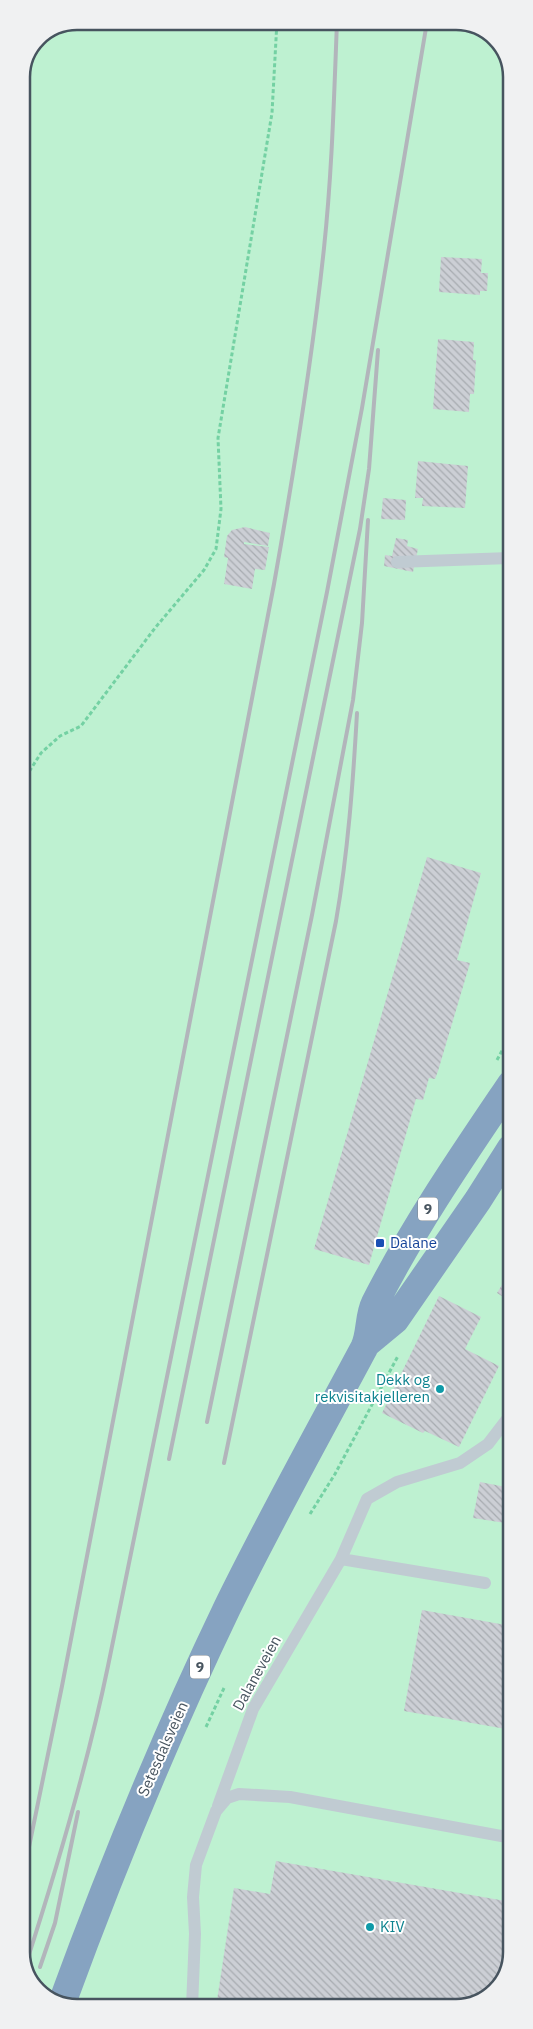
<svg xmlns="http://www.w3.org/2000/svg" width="533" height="2029" font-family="'IBM Plex Sans',sans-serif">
<defs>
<pattern id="building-back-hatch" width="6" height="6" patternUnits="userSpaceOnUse" patternTransform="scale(1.25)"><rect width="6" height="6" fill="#cccfd5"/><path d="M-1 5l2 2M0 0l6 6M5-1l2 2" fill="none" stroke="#a7abb0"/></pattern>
</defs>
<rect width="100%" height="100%" fill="#f3f0f0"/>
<path fill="#bef1d1" d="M77,21L463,22L495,37L511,67L512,1952L498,1988L466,2007H70L38,1992L22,1962L21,77L38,37Z"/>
<path fill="url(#building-back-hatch)" d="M441,257L482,259L481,273H488L487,291H480V295L439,292Z
M438,339L474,342L473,360H476L474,394H470L469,412L433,409Z
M418,461L468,466L465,508L422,506L423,498H415Z
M383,498L406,500L405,520L381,519Z
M245,527L270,533L268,546L244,542V544L269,547L265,570L255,569L252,589L224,584L228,558L224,557L227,536L232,530Z
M396,538L408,540L407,546L418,549L413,572L384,566L385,555L392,556Z
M427,857L481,873L457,960L470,963L438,1071L435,1079L429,1078L423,1100L416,1099L369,1265L314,1249Z
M511,1270V1302L497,1293Z
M439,1296L481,1317L465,1349L499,1366L459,1447L425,1431L423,1433L382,1413Z
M480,1482L511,1488L512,1524L473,1518Z
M422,1610L512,1626V1730L404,1711Z
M276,1861L512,1902V1952L498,1988L466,2007H216L234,1888L270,1894Z"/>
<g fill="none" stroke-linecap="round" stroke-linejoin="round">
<path stroke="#74d1a3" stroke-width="3" stroke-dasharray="4 2.5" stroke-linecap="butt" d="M22,796L27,775L41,753L60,736L81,726L155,628L204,570L216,549L221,509L218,438L272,113L277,21
M497,1060L511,1034
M310,1514L335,1474L398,1356
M206,1727L224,1688"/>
<path stroke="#c0cbd2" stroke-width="12" d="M397,562L511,558
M341,1559L367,1499L397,1482L460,1463L488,1444L511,1414
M218,1806L253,1709L341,1559L485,1583
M192,2007L195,1934L193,1897L196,1865L216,1811L227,1798L239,1794L290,1797L512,1838"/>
<path stroke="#86a3c1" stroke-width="28" d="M366,1344L395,1320L478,1200L511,1148
M62,2003C111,1869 165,1737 227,1608C270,1520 318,1434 364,1348C371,1334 368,1317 375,1303C414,1226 463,1155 511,1084"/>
<path stroke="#b2b5bb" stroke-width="4" d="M207,1422L312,915L353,700L362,623L368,520
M169,1459L360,529L369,469L378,350
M224,1463L336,921C348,852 353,783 357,713
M22,1881L62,1686L274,584C294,472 312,361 324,248C332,173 334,97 337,22
M25,1967C57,1868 87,1768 108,1666L327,592L362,408L427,22
M40,1967L55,1923L78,1812"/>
</g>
<rect fill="#1a4fb4" stroke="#fff" stroke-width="2" x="375" y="1238" width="10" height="10" rx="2.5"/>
<g fill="#0f9aa8" stroke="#fff" stroke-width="2">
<circle cx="440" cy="1389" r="5"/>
<circle cx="370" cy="1927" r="5"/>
</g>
<g text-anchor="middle" stroke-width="4" stroke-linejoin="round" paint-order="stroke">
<g fill="#fff" stroke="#7e878f" stroke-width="1">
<rect x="418" y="1197.5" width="20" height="23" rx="4"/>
<rect x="190" y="1655.5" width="20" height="23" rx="4"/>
</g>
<g font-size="14" font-weight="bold" fill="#47545f">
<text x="428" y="1214">9</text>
<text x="200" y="1672">9</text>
</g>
<g font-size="15" fill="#164399" stroke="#fff" text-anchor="start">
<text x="390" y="1248">Dalane</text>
</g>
<g font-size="15" fill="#0d838f" stroke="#fff" text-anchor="end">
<text x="430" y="1385">Dekk og<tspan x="430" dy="17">rekvisitakjelleren</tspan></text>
<text x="380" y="1932" text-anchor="start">KIV</text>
</g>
<g font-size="15" fill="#47545f" stroke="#fff">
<text transform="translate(257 1673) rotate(-61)" y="5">Dalaneveien</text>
<text transform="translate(163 1749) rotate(-66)" y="5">Setesdalsveien</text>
</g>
</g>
<path d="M0 0H533V2029H0ZM77 30H456A47 47 0 0 1 503 77V1952A47 47 0 0 1 456 1999H77A47 47 0 0 1 30 1952V77A47 47 0 0 1 77 30Z" fill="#f0f1f2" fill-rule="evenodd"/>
<path fill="none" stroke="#47545f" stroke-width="2.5" d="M77 30H456A47 47 0 0 1 503 77V1952A47 47 0 0 1 456 1999H77A47 47 0 0 1 30 1952V77A47 47 0 0 1 77 30Z"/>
</svg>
